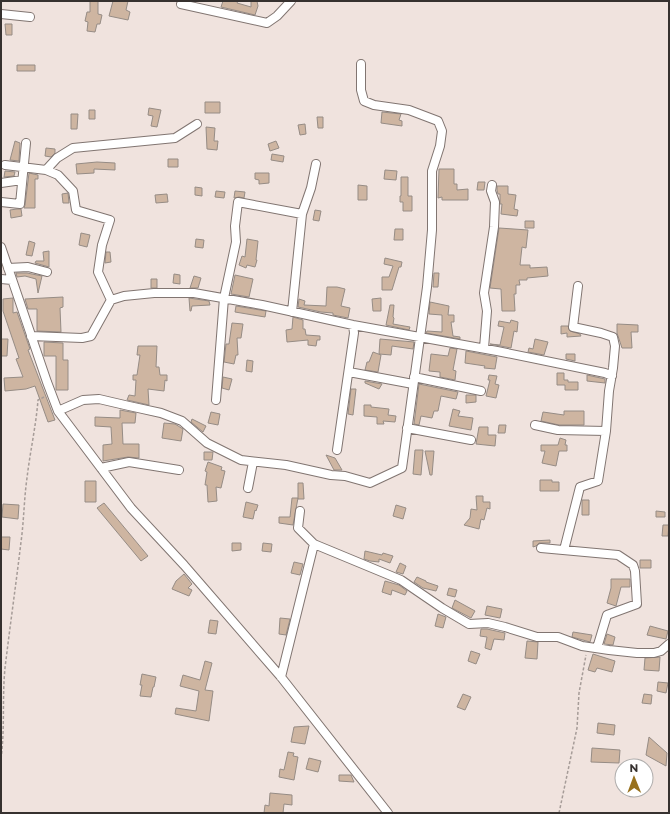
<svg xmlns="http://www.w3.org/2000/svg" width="670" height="814" font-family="Montserrat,sans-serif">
<rect width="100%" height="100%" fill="#f0e3de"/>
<path fill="#ceb5a1" stroke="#968c85" d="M90,1H98V14L102,15L100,24H97L95,32L87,31L88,22L85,21L87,12H90Z
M113,1H128L126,10L130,12L128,20L109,16Z
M223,1H238L237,3L251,7V1H257L258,6L255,15L221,7Z
M5,24H12V35H6Z
M17,65H35V71H17Z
M205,102H220V113H205Z
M149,108L161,110L157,127L151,126L153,116L148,115Z
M89,110H95V119H89Z
M382,112L401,114L399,120L402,121V126L381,123Z
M71,114H78L77,129H71Z
M317,117H323V128H318Z
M305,124L306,134L300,135L298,125Z
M206,127L215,128L214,141H218L217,150L207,149Z
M15,141L20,143L19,161L10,160Z
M276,141L279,148L270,151L268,144Z
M46,148L55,149V153L51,157L45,156Z
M272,154L284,156L283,162L271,160Z
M168,159H178V167H168Z
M97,162L115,163V170L94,169V173L77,174L76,164Z
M439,169H454V184H457V190L468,189V200H442V197L438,198Z
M385,170L397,171L396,180L384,179Z
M5,171L15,172L14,176L4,177Z
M29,173L38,175V179H35V208H24L25,205Z
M255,173H269V183L259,184V180L255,179Z
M401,177H408V196H412V211H403V202H400V196H401Z
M478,182H485L484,190H477Z
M358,185L367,186V200H358Z
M497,186H508V194L516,195L514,209L518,210L517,216L501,214L502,204H500V194H498L497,190Z
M195,187L202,188V196L195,195Z
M216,191L225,192L224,198L215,197Z
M235,191L245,192L244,198L239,197L234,198Z
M68,193L69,203H63L62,194Z
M167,194L168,202L156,203L155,195Z
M17,209H21L22,216L11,218L10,210Z
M315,210L321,211L319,221L313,220Z
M525,221H534V228H525Z
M499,228L528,230L526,248L522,247L520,265H530V268L547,267L548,276L527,278V280H519L520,285H516V294H514L515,311H502L501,289L490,288Z
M395,229H403V240H394Z
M81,233L90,235L87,247L79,245Z
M196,239L204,240L203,248L195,247Z
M247,239L258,241L256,260H257L255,267L247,265L246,268L239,265L242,256L245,257Z
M29,241L35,243L32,256L26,255Z
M49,251V267L35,263L36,261H44L43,252Z
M106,252H110L111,262L105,263Z
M385,258L402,262L401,267H399L392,290H382V277H389L393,266L384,264Z
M16,273H27L42,276L38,293L36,279L25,276L17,277Z
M434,273H439L438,287H433Z
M174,274L180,275V284L173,283Z
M235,275L253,279L249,297L231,294Z
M194,276L201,278L198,288H190Z
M151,279H157V288H151Z
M327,287H337L345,289L341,306L350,308L348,318L333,315V313L321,312L298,307L299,299L305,301L304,305L326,306Z
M63,297V307L60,308L61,332L37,331V309H28L25,299Z
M13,298V313L17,312L30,349L28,350L55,420L48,422L35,386L26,389L5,391L4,378L23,377L16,359L19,358L3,311V299Z
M189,298L209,301L210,305L192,306L191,311H190Z
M381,298V311H373L372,299Z
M430,302L449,306L448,315H454V322H451L453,336L460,337V339L426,333L427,331L442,332V315L429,314Z
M390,305H394L393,317L394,318L393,324L410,327L409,330L386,325Z
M236,306L266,311L265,317L235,312Z
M293,317L303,320V329H305L306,335L320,336V340H317L316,346L308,345V340L287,342L286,330L292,329Z
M511,320L518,322L517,332L514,331L511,348L490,344L500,345L504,327L498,326L499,321L510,323Z
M232,323L243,324L241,338H237L238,355H236L234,364L224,362L226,344H229Z
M617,324L638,325V332H631L632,348H622L617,333Z
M561,326H568L570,331L580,334L581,336L567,337V333L561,334Z
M1,339H8L7,356H1Z
M380,339L414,342L413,349L392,346L391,355L379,354Z
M535,339L548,342L544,355L528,352L529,348L533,349Z
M44,342L63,343V360H68V390H56V356H44Z
M138,346H157L156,367H159L160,375H167V381L165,380L164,391L148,389L149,405L127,400L129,395L135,396L136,380H133V375H137L140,355H137Z
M450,348L457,349L453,370L456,371L455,380L440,377V372L429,371L431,354L448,356Z
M466,351L497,357L495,369L484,368L485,366L465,363Z
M373,352L381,355L378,372L365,370L367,362H369Z
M566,354H575V361L566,359Z
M247,360L253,361L252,372L246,371Z
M557,373H564V380H568V382H578V390H565V385H557Z
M489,375L497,376L495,384L499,385L496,398L486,396L490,380H488Z
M587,375L605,379V383L587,381Z
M223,377L232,379L229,390L222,388Z
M365,381L382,384L379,389L365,383Z
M419,384L458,392L456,399L441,396L438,411H434L432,418L421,416L419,425L414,424Z
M351,389H356L353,415L348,414Z
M466,395H476V402L466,403Z
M364,405H371V407L389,409L388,415L396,416L395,422L383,421L384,424H377V417L364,416Z
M453,409L460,411L458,416L473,418L471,430L449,426Z
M120,410L136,413L135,423H122L123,444H139V458L128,457L103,461V445L112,444L111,427L95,426V417L120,418Z
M564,411H584V425H559L541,421L543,412L564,415Z
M211,412L220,414L218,425L208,423Z
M192,419L206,426L203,432L191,422Z
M164,423L175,424L183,429L181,441L162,438Z
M499,425H506L505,433H498Z
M479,427H488V435H496L495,446L476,444Z
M560,438L566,440L565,445H567V451H559L556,466L542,463L545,451H541V445H558Z
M415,450H423L421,475L413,474Z
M425,451H434L432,475H430Z
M204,452H213L212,460H204Z
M326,455L335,458L342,470H334Z
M208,462L222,467L221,470L225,471L221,488L216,487L217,501L208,502L207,485H205L207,472L205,471Z
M540,480H552V482H559V491H540Z
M85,481H96V502H85Z
M298,483H303L304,499H298Z
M476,496H483V502H490V509L487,508L484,520L481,519L479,529L464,525L470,518L471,509L477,510Z
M292,498H298L293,525L279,523V517H290Z
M582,500H589V515H582Z
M246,502L258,505L256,511L255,510L253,519L243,517Z
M104,503L148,556L141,561L97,508Z
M3,504L19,505L18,519L2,517Z
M396,505L406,508L403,519L393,516Z
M656,511L665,512V517H656Z
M663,525H669L668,536H662Z
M1,537H10L9,550L1,549Z
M550,540V543H539L536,546L533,547V541Z
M232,543H241V550L232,551Z
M263,543L272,544L271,552L262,551Z
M365,551L382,555L383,553L393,556L390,563L379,559V562L370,561L364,559Z
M640,560H651V568H640Z
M294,562L303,564L300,575L291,573Z
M400,563L406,566L403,574L396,572Z
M184,574L192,584L188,588L192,590L189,596L172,589L176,581Z
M417,577L426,581V582L438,586L436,591L423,588L414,582Z
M611,579H630V587H621L616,606L607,603L611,588Z
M385,581L399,585L407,591L405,595L392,590L391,595L382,592Z
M449,588L457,590L455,597L447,595Z
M455,600L475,611L471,618L452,608Z
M487,606L502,609L500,618L485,615Z
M438,614L446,617L443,628L435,626Z
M280,618L290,619L286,635L279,634Z
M210,620L218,621L216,634L208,633Z
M650,626L668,631L666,639L647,635Z
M481,629H487L505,633L504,640L494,639L491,650L485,648L487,637L480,636Z
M573,632L592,635L590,642L572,637Z
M607,634L615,637L613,645L604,644Z
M527,641L538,642L537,659L525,658Z
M471,651L480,654L476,664L468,661Z
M593,654L615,661L612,672L597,668L595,672L588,670Z
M660,657L659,671L644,670L645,658Z
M205,661L212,663L205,690L213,691L209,721L175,714L176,708L196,711L199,691L180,686L183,675L200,680Z
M142,674L156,677L154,687H153L151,697L140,696L142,685H140Z
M658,682L668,683L666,693L657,691Z
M463,694L471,697L465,710L457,707Z
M644,694L652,695L651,704L642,703Z
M598,723L615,725L614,735L597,733Z
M309,726L305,744L291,742L294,727Z
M649,737L667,753L666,766L646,755Z
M592,748L620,750L619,763L591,762Z
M288,752L294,753L293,756L298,757L294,780L279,777L280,769L284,770Z
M309,758L321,761L318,772L306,769Z
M339,775H351L354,782L339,781Z
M270,793L292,795V805L284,804L283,813H264L265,805L269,806Z"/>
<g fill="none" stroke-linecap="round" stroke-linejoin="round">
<defs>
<path id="minor" d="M181,4L267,23L277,16L291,1
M1,14L30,17
M5,165L46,170L58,175L73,191L76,210L110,220L102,245L98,272L111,300
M46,170L57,158L73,148L175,138L197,124
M1,183L22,180
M1,202L20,204L26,143
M302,214L311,188L316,164
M1,247L47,382L58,411L131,508L184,565L281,677L388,813
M8,268L28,267L47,272
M1,279L12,280
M31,336L82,338L91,336L111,300L124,296L154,293H194L262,305L353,325L497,351L605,373L612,376
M484,348L487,311L484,293L494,227L495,202L491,191L492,185
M349,372L413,384
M414,377L481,391
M216,400L224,298L236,242L235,226L238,202L302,214L292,312
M58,411L83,400L99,399L129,406L161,413L182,421L207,443L241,460L286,465L331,475L345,476L370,483L402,468L427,287L432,230V171L440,146L442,131L438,121L409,110L374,105L364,101L361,90V64
M535,425L558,430L606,431
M407,428L471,440
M337,450L354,333L353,325
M101,468L129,462L179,470
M248,488L253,462
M300,511L298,528L314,544
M541,548L618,555L633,565L635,571L637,604L607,615L597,648
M564,550L580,487L598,481L606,431L609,391L613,368L615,346L613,337L601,333L573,327L578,286
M281,677L314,544L401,580L442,608L469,624L488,623L505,627L537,637H558L582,646L609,650L637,653H654L661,651L669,644"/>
</defs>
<use href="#minor" stroke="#817571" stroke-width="10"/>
<path stroke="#a69c98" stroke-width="1.5" stroke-dasharray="3 2" stroke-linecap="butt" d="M1,759C5,729 2,699 5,668C10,626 16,584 21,542C24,520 24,499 27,478C30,452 36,426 38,400L44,397
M559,813L577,728L579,693L586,655"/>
<use href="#minor" stroke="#fff" stroke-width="8"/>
</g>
<rect width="670" height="814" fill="none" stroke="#36312f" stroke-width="4"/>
<g transform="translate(634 778) rotate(359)"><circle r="19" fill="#ffffff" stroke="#afadac"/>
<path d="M0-3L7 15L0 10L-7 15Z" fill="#98711d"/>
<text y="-6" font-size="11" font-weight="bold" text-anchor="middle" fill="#36312f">N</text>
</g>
</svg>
